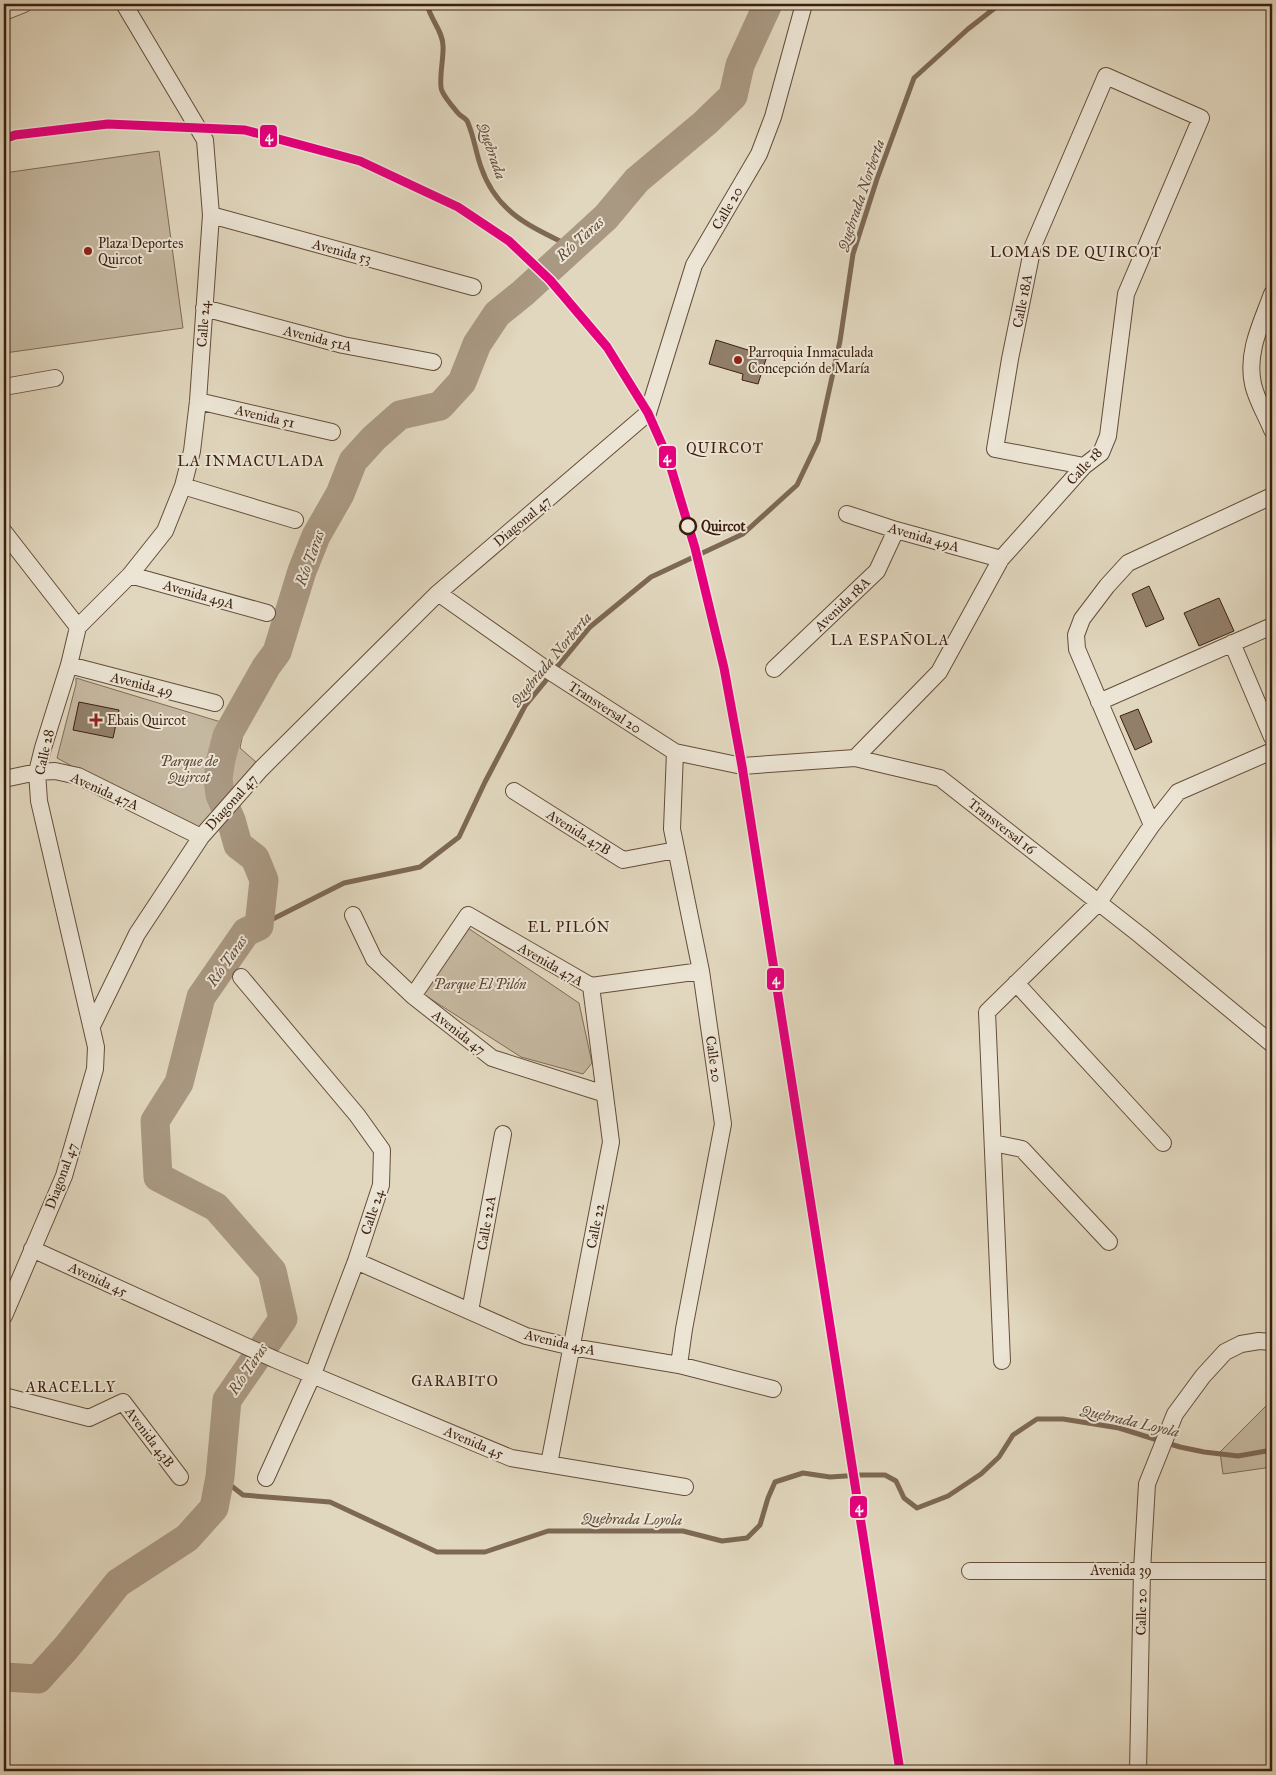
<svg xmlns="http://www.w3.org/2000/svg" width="1276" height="1775" font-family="'IM FELL Great Primer',serif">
<rect width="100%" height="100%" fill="#e1d7be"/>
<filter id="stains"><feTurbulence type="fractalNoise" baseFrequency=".004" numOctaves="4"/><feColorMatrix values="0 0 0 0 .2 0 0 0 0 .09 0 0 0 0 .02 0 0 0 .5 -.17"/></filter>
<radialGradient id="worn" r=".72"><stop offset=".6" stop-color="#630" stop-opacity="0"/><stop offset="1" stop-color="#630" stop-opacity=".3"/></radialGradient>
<path fill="#c5b8a0" stroke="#806c57" d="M159,151L183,328L5,353L4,343V173Z
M76,678L244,729L240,748L256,762L261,769L201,837L57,758L76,684Z
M468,928L579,1003L592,1063L583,1074L521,1057L423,994Z
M1267,1405L1272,1408V1467L1223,1474L1220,1452Z"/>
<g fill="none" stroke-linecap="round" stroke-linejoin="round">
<path stroke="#7d6854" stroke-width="5" d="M427,4C430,19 443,31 443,46C444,57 438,83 442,91C445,98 453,107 458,113C461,117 467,118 468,123C474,137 476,153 481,167C497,214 532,227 572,247
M259,926L344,883L420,867L459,837L485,782L525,706L590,627L651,577L743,534L797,485L818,441L840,341L853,254L877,179L914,78L968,29L1000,4
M220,1477L243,1495L330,1502L437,1552H485L548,1531H683L722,1541L747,1538L760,1525L768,1498L775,1482L803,1473L830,1477L861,1475H885L896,1481L904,1498L917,1508L948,1496L981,1474L999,1457L1013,1435L1037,1419H1063L1119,1428L1180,1447L1204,1452L1238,1456L1272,1450"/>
<path stroke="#a99882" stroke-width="29" d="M4,1677L38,1679L66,1648L118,1583L187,1538L214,1508L220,1477L227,1400L283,1319L272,1271L216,1207L158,1177L155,1121L179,1083L201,997L246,932L259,926L264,880L255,858L238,845L231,820L220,795L218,778L221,759L227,736L266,667L277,652L302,571L316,536L340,494L353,461L374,438L400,415L440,406L462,382L477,344L497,314L523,293L606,217L637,180L705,123L733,96L740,65L768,4"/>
</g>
<path fill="#927f6a" stroke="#3c1f0e" d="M716,340L767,356L758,384L742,380L743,374L709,364Z
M1149,586L1164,619L1146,627L1132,594Z
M1219,598L1234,631L1199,646L1184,613Z
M79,702L119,710L113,738L73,730Z
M1138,709L1152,742L1135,750L1120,716Z"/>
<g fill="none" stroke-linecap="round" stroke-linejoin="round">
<defs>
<path id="minor" d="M4,12L24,4
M211,215L473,287
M1272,294C1262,322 1246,352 1253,384C1256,399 1266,415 1272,430
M204,308L343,345L433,362
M4,387L55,378
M198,401L332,432
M183,486L295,520
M847,514L896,530L1001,559
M4,532L78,627
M130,575L267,613
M438,593L543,667L675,752L742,766L855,758L940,778L1140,935L1272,1044
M78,627L130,575L165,531L183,486L192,451L198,401L211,215L205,140L124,4
M1232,643L1272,737
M69,665L215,703
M774,669L877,571L896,530
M1099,702L1272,626
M675,752L672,829L701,971L723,1124L684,1329L679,1365
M855,758L939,672L1001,559L1084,466L1101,453L1108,436L1126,294L1201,118L1106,76L1033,246L1010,359L995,449L1084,466
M4,779L37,772L55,771L78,776L201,837
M514,791L623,860L676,850
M1152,825L1178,792L1272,751
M353,915L374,959L413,996L492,1058L605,1094
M241,977L357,1115L382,1150L381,1185L356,1261L313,1374L266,1478
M1016,983L1163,1143
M413,996L468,915L591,986L701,971
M92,1026L137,934L201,837L261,769L438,593L648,413L694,265L759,154L773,117L804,4
M993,1143L1022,1149L1109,1242
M32,1249L274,1359L511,1458L685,1487
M356,1261L526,1336L572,1347L679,1365L773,1389
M470,1311L503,1134
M4,1316L64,1176L95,1069L96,1047L39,801L37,772L43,748L69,665L78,627
M1002,1361L987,1012L1099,902L1152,825L1077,649L1076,635L1082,619L1107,586L1128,563L1272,496
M4,1396L89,1418L123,1402L180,1477
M549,1464L611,1142L591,986
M970,1571H1272
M1138,1771L1142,1570L1147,1484L1175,1414L1203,1376L1225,1352L1241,1344L1259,1341L1272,1342"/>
</defs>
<use href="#minor" stroke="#654d3a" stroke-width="18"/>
<use href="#minor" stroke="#ece5d5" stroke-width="16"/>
<defs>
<path id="rail-1" d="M4,139L15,135L108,124L245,130L360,161L458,207L509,241L550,280L607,347L648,413L668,458L695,548L724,668L742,766L900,1771"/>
</defs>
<use href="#rail-1" stroke="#ece5d5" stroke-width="12"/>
<use href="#rail-1" stroke="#e5007d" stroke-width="9"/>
</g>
<g fill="#8f2418" stroke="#ece5d5" stroke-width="2">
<circle cx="88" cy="251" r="5"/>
<circle cx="738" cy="360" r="5"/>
<path d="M93.5 712.5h5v5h5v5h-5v5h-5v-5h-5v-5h5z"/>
</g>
<circle fill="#ece5d5" stroke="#3c1f0e" stroke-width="2.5" cx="688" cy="526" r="8"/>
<g text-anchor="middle" stroke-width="4" stroke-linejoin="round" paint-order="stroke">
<g font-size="14" fill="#3c1f0e" stroke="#ece5d5">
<text transform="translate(727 208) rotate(-60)" y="5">Calle 20</text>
<text transform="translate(342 251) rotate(15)" y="5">Avenida 53</text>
<text transform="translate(1022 301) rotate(-79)" y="5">Calle 18A</text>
<text transform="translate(203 324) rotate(-86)" y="5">Calle 24</text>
<text transform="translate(318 338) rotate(14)" y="5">Avenida 51A</text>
<text transform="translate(265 416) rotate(13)" y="5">Avenida 51</text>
<text transform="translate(1084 466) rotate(-47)" y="5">Calle 18</text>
<text transform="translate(522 521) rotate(-40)" y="5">Diagonal 47</text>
<text transform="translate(924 537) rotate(16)" y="5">Avenida 49A</text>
<text transform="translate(199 594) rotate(16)" y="5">Avenida 49A</text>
<text transform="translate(842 604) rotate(-44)" y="5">Avenida 18A</text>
<text transform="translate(142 684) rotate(14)" y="5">Avenida 49</text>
<text transform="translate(605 707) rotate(33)" y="5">Transversal 20</text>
<text transform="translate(44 752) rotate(-78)" y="5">Calle 28</text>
<text transform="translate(105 791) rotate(24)" y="5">Avenida 47A</text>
<text transform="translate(231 802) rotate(-48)" y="5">Diagonal 47</text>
<text transform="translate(1002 826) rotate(38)" y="5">Transversal 16</text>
<text transform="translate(579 832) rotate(32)" y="5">Avenida 47B</text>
<text transform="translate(551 964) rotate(30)" y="5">Avenida 47A</text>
<text transform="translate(459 1032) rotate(38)" y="5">Avenida 47</text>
<text transform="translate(714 1059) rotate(82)" y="5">Calle 20</text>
<text transform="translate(61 1176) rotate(-70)" y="5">Diagonal 47</text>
<text transform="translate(372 1212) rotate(-72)" y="5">Calle 24</text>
<text transform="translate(486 1223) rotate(-80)" y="5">Calle 22A</text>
<text transform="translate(595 1226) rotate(-79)" y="5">Calle 22</text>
<text transform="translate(98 1279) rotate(25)" y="5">Avenida 45</text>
<text transform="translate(560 1342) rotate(13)" y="5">Avenida 45A</text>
<text transform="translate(150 1437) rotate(53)" y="5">Avenida 43B</text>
<text transform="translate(474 1442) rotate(23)" y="5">Avenida 45</text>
<text x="1121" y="1575">Avenida 39</text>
<text transform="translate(1141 1612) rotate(-89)" y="5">Calle 20</text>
</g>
<g font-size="14" fill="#3c1f0e" stroke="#ece5d5" text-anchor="start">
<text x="98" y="248">Plaza Deportes<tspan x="98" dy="16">Quircot</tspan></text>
<text x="748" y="357">Parroquia Inmaculada<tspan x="748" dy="16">Concepción de María</tspan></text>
<text x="107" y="725">Ebais Quircot</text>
</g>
<g font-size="14" font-weight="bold" fill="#3c1f0e" stroke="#ece5d5" text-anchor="start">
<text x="701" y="531">Quircot</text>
</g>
<g font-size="14" font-style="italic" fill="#5e4532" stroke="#ece5d5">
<text x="189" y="766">Parque de<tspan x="189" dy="16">Quircot</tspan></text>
<text x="480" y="989">Parque El Pilón</text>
</g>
<g font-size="15" font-style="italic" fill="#624937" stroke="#ece5d5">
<text transform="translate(492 151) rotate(71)" y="5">Quebrada</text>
<text transform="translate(861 195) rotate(-71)" y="5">Quebrada Norberta</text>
<text transform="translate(580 239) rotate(-42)" y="5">Río Taras</text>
<text transform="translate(310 558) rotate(-70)" y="5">Río Taras</text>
<text transform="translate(551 659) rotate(-50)" y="5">Quebrada Norberta</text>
<text transform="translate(227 961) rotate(-55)" y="5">Río Taras</text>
<text transform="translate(248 1369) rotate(-56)" y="5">Río Taras</text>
<text transform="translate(1130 1421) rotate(13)" y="5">Quebrada Loyola</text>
<text transform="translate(632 1519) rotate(1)" y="5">Quebrada Loyola</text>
</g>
<g font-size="15" letter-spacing="1" fill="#3c1f0e" stroke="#ece5d5">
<text x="1076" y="257">LOMAS DE QUIRCOT</text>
<text x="725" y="453">QUIRCOT</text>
<text x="251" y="466">LA INMACULADA</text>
<text x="890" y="645">LA ESPAÑOLA</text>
<text x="569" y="932">EL PILÓN</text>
<text x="455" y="1386">GARABITO</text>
<text x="71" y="1392">ARACELLY</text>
</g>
</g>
<g stroke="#ece5d5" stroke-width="2">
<rect x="259" y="124" width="19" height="24" rx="5" fill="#e5007d"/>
<rect x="658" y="445" width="19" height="24" rx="5" fill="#e5007d"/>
<rect x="766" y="967" width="19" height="24" rx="5" fill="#e5007d"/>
<rect x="849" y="1495" width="19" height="24" rx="5" fill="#e5007d"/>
</g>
<g font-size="14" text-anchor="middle" font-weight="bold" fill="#fff">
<text x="269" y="141">4</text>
<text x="667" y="462">4</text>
<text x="776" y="984">4</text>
<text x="859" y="1512">4</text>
</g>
<rect width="1276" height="1775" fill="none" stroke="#e1d7be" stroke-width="20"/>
<rect x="5" y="5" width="1266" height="1765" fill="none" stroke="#3c1f0e" stroke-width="2.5"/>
<rect x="10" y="10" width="1256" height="1755" fill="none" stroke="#3c1f0e"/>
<rect width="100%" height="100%" filter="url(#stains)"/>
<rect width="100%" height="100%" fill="url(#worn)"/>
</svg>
